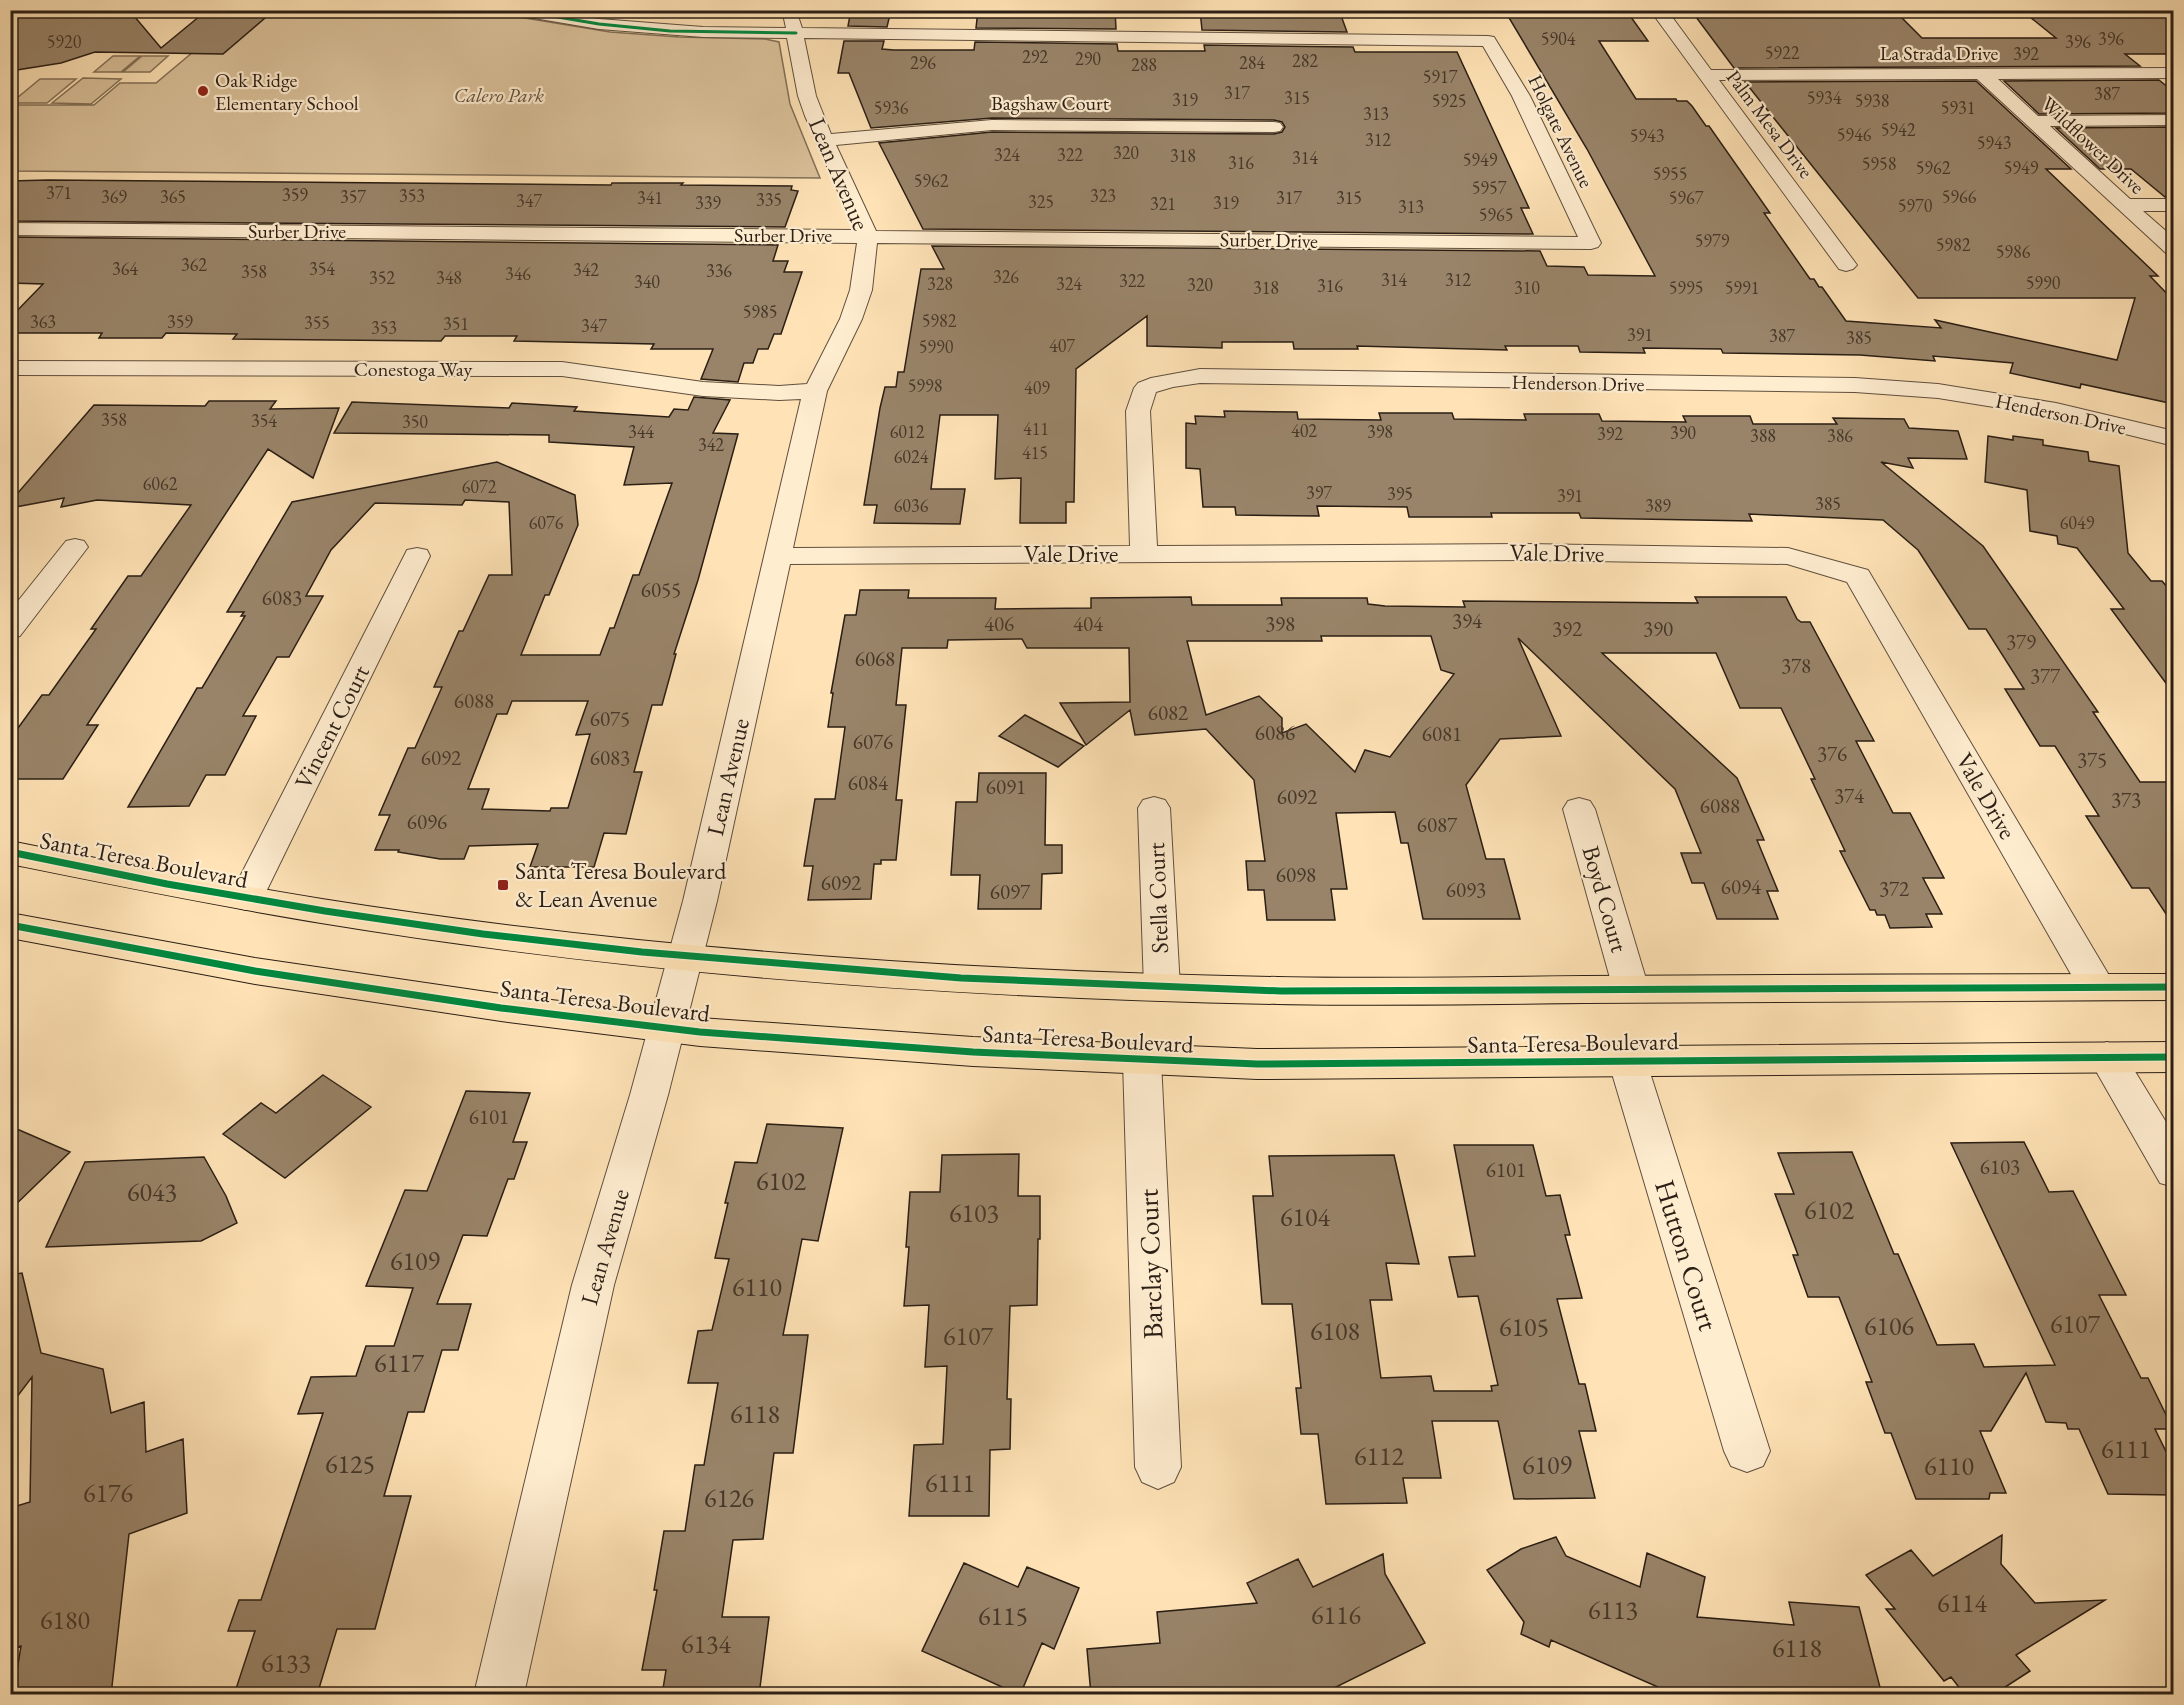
<svg xmlns="http://www.w3.org/2000/svg" width="2184" height="1705" font-family="'EB Garamond',serif">
<rect width="100%" height="100%" fill="#ffe3b6"/>
<filter id="stains"><feTurbulence type="fractalNoise" baseFrequency=".00333" numOctaves="4"/><feColorMatrix values="0 0 0 0 .2 0 0 0 0 .09 0 0 0 0 .02 0 0 0 .5 -.17"/></filter>
<radialGradient id="worn" r=".72"><stop offset=".6" stop-color="#630" stop-opacity="0"/><stop offset="1" stop-color="#630" stop-opacity=".3"/></radialGradient>
<path fill="#dbc29b" stroke="#827058" stroke-width="1.5" d="M476,10L610,32L679,37L765,39L779,42L790,104L820,178L11,171V105H94L120,83H156L242,11Z
M113,56H140L121,72H94Z
M142,56H168L150,72H123Z
M83,78L121,79L91,104L52,103Z
M40,79H76L47,103H11Z"/>
<path fill="#998469" stroke="#2a1e15" stroke-width="1.5" fill-rule="evenodd" d="M10,10H129L161,48L206,11L272,12L223,54L95,52L61,63L10,71Z
M851,10H891L887,27L848,26Z
M978,10H1115L1116,29L976,28Z
M1200,10H1233L1235,16H1307L1305,10H1339L1347,32L1202,30Z
M1510,10H1626L1648,41H1599L1636,99H1676L1677,101H1687L1692,106L1706,126H1709L1770,213H1764L1810,279H1814L1819,287H1822L1846,321L1941,328L1935,320L2117,360L2135,298H1918L1745,82L1976,81L2071,169H2046L2158,276H2150L2174,301V404L2081,384L2080,388L2010,373L2013,363L1933,356L1935,361L1860,355L1723,353L1721,349L1643,348L1645,353L1580,352L1578,346H1505L1507,350L1357,346L1358,349H1294L1293,342H1222V348L1147,346V316L1076,369L1074,502H1066V523H1020L1021,478L995,479L998,415H940L931,489H965L960,524L874,523L877,505H864L880,408L885,387H896L898,372H904L921,269H944L932,246L1540,251L1547,266L1584,267L1588,275L1655,276L1587,149L1505,11Z
M1838,10H1894L1922,38H2056L2025,13H2030L2028,12H2174V54H2125L2140,66L1734,68L1696,17H1844Z
M844,41H884L882,49L894,50H974L975,42L1117,44L1118,51H1205L1204,45L1353,47L1355,52H1457L1529,208H1521L1533,234L923,229L879,143L992,132L1274,134L1282,132L1285,127L1282,122L1274,120L992,118L871,128L849,73H838Z
M2159,80L2174,92V113L2039,114L2004,81Z
M2174,127V197H2165L2131,169H2100L2056,128Z
M48,180L611,185L612,183H683L681,185L792,186L791,190L798,191L785,227L10,221V181Z
M10,237L778,245L773,261H788L784,272H802L781,334H774L768,349H758L753,363H744L738,382L701,379L713,349H651L654,344L514,341L517,336H445L441,341L233,339L237,334L166,333L162,338H99L102,333H10V318L43,284L10,283Z
M694,397L730,400L713,433L738,434L698,580L674,654H676L662,705H652L634,772H642L626,834L604,833L594,867H530L538,844L469,846L464,859H440L398,852L399,850H375L390,815H379L408,748H415L442,687H434L459,631H463L489,575H512L509,502L465,500L462,505L375,503L331,550L306,596H323L289,657H277L243,716H256L225,775H206L189,806L128,807L197,688H202L245,616H241L244,612H227L292,502L497,462L575,495L578,525L549,595H545L521,655H600L610,628H614L633,575H639L672,483L624,485L634,447L549,442V435L334,433L352,402L509,408L512,403L529,404L577,407L574,411L669,417L674,409L688,410ZM512,701H588L576,735L590,734L568,808H551L550,811L482,809L489,789H468L497,714H507Z
M209,401H276L270,409L339,408L313,478L268,449L87,725H98L63,779H10V739L42,695H49L96,629H91L128,576H141L191,505L97,500L61,507L64,498L10,508V502L94,405L205,406Z
M1224,411L1297,412L1298,419L1381,420L1379,413H1452L1454,419L1526,420L1524,414H1599L1602,421L1686,422L1683,416H1750L1753,424H1837L1833,418L1904,419L1909,428L1958,431L1967,459L1908,458L1913,468L1881,462L1983,546L2098,712H2093L2140,782H2174V926L2149,888H2132L2086,816H2099L2055,746H2040L2005,689H2024L1986,629H1969L1918,550L1883,520L1749,514L1752,521L1581,518L1579,513H1491L1492,517H1409L1407,507L1317,506L1319,516L1236,515L1235,507H1203L1200,469L1186,468V423L1196,424L1195,416L1225,417Z
M1988,436L2013,440V436L2043,440V445L2088,452L2089,461L2119,466L2128,553L2151,581H2162L2174,595V694L2111,609H2124L2077,548L2058,544L2057,536L2030,531L2027,490L1985,482Z
M860,590H909L908,598H996L995,609L1091,608V598L1191,597L1192,605H1282L1281,598H1367L1368,604L1385,606L1465,607L1463,601L1698,603L1695,597H1786L1797,619L1801,622H1810L1874,741H1856L1893,813H1910L1944,878H1923L1942,914H1926L1932,927L1890,928L1885,915H1877L1875,910H1870L1840,851H1845L1811,779H1815L1781,708H1740L1716,653H1602L1737,778L1764,840H1757L1778,891H1767L1778,919H1717L1704,883H1692L1681,853H1701L1675,789L1518,638L1561,736L1500,739L1466,785L1486,859H1504L1520,919H1423L1408,843H1401L1395,812L1336,813L1347,889H1331L1335,920H1267L1264,890H1248L1246,861H1265L1254,780L1206,729L1135,735L1130,710L1086,745L1060,703L1130,702L1129,648H1027L1022,639L948,640L947,648H902L896,705H906L896,800H902L896,860H881V864H874L871,899L808,900L813,866H804L815,799H835L845,727H828L833,693H831L845,615H856ZM1321,636H1431L1441,670L1454,674L1390,757L1365,750L1355,772L1306,724L1282,733V718L1259,696L1206,715L1187,641H1322Z
M1025,715L1084,746L1058,767L999,736Z
M979,773H1046L1045,845H1062V873L1042,874L1041,909H978L980,875H951L956,802H977Z
M323,1075L371,1107L285,1178L223,1134L261,1103L276,1113Z
M466,1091L530,1093L513,1142H527L514,1179H508L487,1236L463,1235L437,1304H471L458,1350H442L424,1412H408L384,1496H411L375,1629H337L317,1695H234L255,1631H228L239,1600H261L323,1413L298,1414L311,1377L356,1376L366,1346H394L413,1288L366,1286L405,1190L427,1191Z
M767,1124L843,1128L818,1241L802,1239L783,1335H808L793,1453H774L763,1539L733,1540L722,1617H769L759,1695H662L666,1670H642L657,1590H654L664,1531H685L695,1465H704L718,1383H688L698,1331L712,1330L729,1259L715,1258L728,1203H725L735,1162L757,1163Z
M10,1126L70,1152L10,1210Z
M2024,1142L2049,1192L2073,1191L2126,1295H2099L2141,1378H2148L2173,1429H2155L2174,1468V1495L2108,1494L2079,1429H2068L2066,1423L2046,1422L2026,1373L1991,1431H1980L2006,1493H1990L1989,1499H1916L1891,1433H1885L1866,1382H1872L1839,1297H1808L1793,1255H1798L1775,1194H1794L1778,1153L1852,1152L1894,1254H1898L1937,1345L1974,1344L1984,1367L2055,1365L1951,1143Z
M1454,1145H1533L1546,1196L1560,1195L1570,1235H1565L1582,1298L1557,1299L1579,1384H1585L1596,1431H1579L1595,1498L1514,1499L1498,1421H1432L1441,1478H1403L1407,1503L1326,1504L1318,1434H1301L1296,1388H1301L1292,1304H1262L1253,1196H1273L1269,1156L1394,1155L1419,1264L1386,1263L1392,1300H1370L1381,1378L1431,1376L1434,1391H1492L1491,1386L1498,1385L1478,1296L1458,1297L1449,1257L1475,1256Z
M1019,1154L1018,1196H1040V1239H1038L1037,1305L1010,1306L1007,1399H1011L1010,1449L990,1450L989,1516H909L914,1445L943,1444L947,1366L925,1367L929,1305L904,1306L909,1247H906L910,1192H940L942,1155Z
M204,1157L226,1196L237,1223L201,1241L46,1247L85,1162Z
M22,1273L41,1353L103,1369L111,1413L144,1402L146,1452L183,1439L187,1513L129,1534L111,1695H13L21,1646L10,1649V1508L30,1502L32,1377L10,1406V1275Z
M2002,1535L2001,1564L2035,1603L2105,1600L2016,1655L2030,1671L1993,1695H1965L1951,1677L1944,1681L1886,1609H1895L1866,1575L1911,1550L1933,1576Z
M1556,1537L1566,1556L1640,1587L1647,1553L1705,1577L1697,1617L1794,1625L1789,1602L1859,1607L1882,1695H1676L1551,1640L1549,1647L1521,1634L1524,1622L1487,1570L1521,1549Z
M1383,1554L1385,1574L1425,1643L1320,1695H1091L1087,1649L1160,1643L1157,1612L1257,1603L1247,1583L1298,1559L1313,1587Z
M964,1563L1018,1587L1027,1567L1079,1588L1054,1649L1042,1643L1020,1695L922,1651Z"/>
<g fill="none" stroke-linecap="round" stroke-linejoin="round">
<defs>
<path id="minor" d="M508,10H547L599,19L703,27L786,28L783,14L785,11L796,10L802,28L1488,36L1494,37L1530,96L1601,243L1598,247L1591,249L877,243L872,290L862,319L827,391L793,548L1130,546L1126,411L1134,388L1138,383L1151,378L1200,369L1855,378L1938,384L2056,403L2174,431V446L2056,417L1938,398L1855,392L1200,383L1173,387L1156,392L1150,411L1157,546L1526,544L1788,548L1868,570L2110,977L2115,987L2110,997L2097,1000L2084,997L1847,582L1787,564L1526,560L790,564L717,901L668,1095L614,1285L524,1694H474L572,1285L630,1095L683,901L801,399L779,400L703,396L562,376L10,375V361L562,362L703,382L779,386L807,384L840,319L850,290L857,243L10,235V223L855,230L805,116L798,96L787,38L703,37L599,29L516,15ZM804,38L1483,46L1512,96L1578,237L876,231L836,145L992,130L1274,132L1280,131L1283,127L1280,123L1274,122L992,120L831,134L816,96Z
M1650,10H1667L1711,70L2174,68V78L1998,79L2038,116L2174,115V125L2050,126L2130,199H2174V211H2143L2174,238V256L2167,254L1977,79L1719,80L1857,265L1853,269L1846,271L1839,269Z
M75,539L84,541L88,547L20,636L10,638V611L66,541Z
M417,548L427,550L430,556L263,898L258,907L246,910L234,907L229,898L404,556L407,550Z
M1154,797L1165,800L1170,808L1180,988L1175,998L1162,1001L1149,998L1144,988L1138,808L1143,800Z
M1579,798L1590,801L1595,809L1649,989L1644,999L1631,1002L1618,999L1613,989L1563,809L1568,801Z
M2107,1042L2120,1047L2174,1135V1187L2160,1183L2088,1057L2094,1047Z
M1627,1045L1640,1050L1646,1060L1770,1451L1763,1466L1747,1472L1731,1466L1724,1451L1608,1060L1614,1050Z
M1142,1046L1155,1051L1161,1061L1181,1467L1174,1482L1158,1489L1142,1482L1135,1467L1123,1061L1129,1051Z"/>
<path id="major" d="M10,841C114,862 217,882 322,899C637,949 959,971 1278,977C1380,979 1482,977 1584,976C1781,975 1977,974 2174,974V1000C1977,1001 1780,1002 1584,1003C1482,1004 1380,1006 1278,1004C959,998 637,975 321,923C217,906 114,885 10,864Z
M10,913L255,958L501,994L700,1018L973,1037L1257,1049L2174,1042V1072L1257,1079L973,1066L700,1046L501,1021L255,984L10,938Z"/>
</defs>
<use href="#minor" stroke="#5f4f3d" stroke-width="2"/>
<use href="#major" stroke="#2a1e15" stroke-width="2"/>
<use href="#minor" fill="#ffedd0" fill-rule="evenodd"/>
<use href="#major" fill="#ffe3b6" fill-rule="evenodd"/>
<defs>
<path id="cycleway-far1" d="M516,10L599,24L670,31L796,33"/>
<path id="cycleway" d="M10,852L167,884L325,911L483,934L642,952L961,978L1281,991L2174,987
M10,925L255,971L501,1008L700,1032L973,1052L1257,1064L2174,1057"/>
</defs>
<use href="#cycleway-far1" stroke="#ffedd0" stroke-width="5"/>
<use href="#cycleway" stroke="#ffedd0" stroke-width="10"/>
<use href="#cycleway-far1" stroke="#00873e" stroke-width="3"/>
<use href="#cycleway" stroke="#00873e" stroke-width="7"/>
</g>
<g fill="#8f2418" stroke="#ffedd0" stroke-width="2">
<circle cx="203" cy="91" r="6"/>
<rect x="497" y="879" width="12" height="12" rx="3"/>
</g>
<g text-anchor="middle" stroke-width="4.5" stroke-linejoin="round" paint-order="stroke">
<g font-size="18" fill="#46382a">
<text x="1558" y="45">5904</text>
<text x="2111" y="45">396</text>
<text x="64" y="48">5920</text>
<text x="2078" y="48">396</text>
<text x="1782" y="59">5922</text>
<text x="2026" y="60">392</text>
<text x="1035" y="63">292</text>
<text x="1088" y="65">290</text>
<text x="1305" y="67">282</text>
<text x="923" y="69">296</text>
<text x="1252" y="69">284</text>
<text x="1144" y="71">288</text>
<text x="1440" y="83">5917</text>
<text x="1237" y="99">317</text>
<text x="2107" y="100">387</text>
<text x="1297" y="104">315</text>
<text x="1824" y="104">5934</text>
<text x="1185" y="106">319</text>
<text x="1449" y="107">5925</text>
<text x="1872" y="107">5938</text>
<text x="891" y="114">5936</text>
<text x="1958" y="114">5931</text>
<text x="1376" y="120">313</text>
<text x="1898" y="136">5942</text>
<text x="1854" y="141">5946</text>
<text x="1647" y="142">5943</text>
<text x="1378" y="146">312</text>
<text x="1994" y="149">5943</text>
<text x="1126" y="159">320</text>
<text x="1007" y="161">324</text>
<text x="1070" y="161">322</text>
<text x="1183" y="162">318</text>
<text x="1305" y="164">314</text>
<text x="1480" y="166">5949</text>
<text x="1241" y="169">316</text>
<text x="1879" y="170">5958</text>
<text x="1933" y="174">5962</text>
<text x="2021" y="174">5949</text>
<text x="1670" y="180">5955</text>
<text x="931" y="187">5962</text>
<text x="1489" y="194">5957</text>
<text x="59" y="199">371</text>
<text x="295" y="201">359</text>
<text x="412" y="202">353</text>
<text x="1103" y="202">323</text>
<text x="114" y="203">369</text>
<text x="173" y="203">365</text>
<text x="353" y="203">357</text>
<text x="1959" y="203">5966</text>
<text x="650" y="204">341</text>
<text x="1289" y="204">317</text>
<text x="1349" y="204">315</text>
<text x="1686" y="204">5967</text>
<text x="769" y="206">335</text>
<text x="529" y="207">347</text>
<text x="1041" y="208">325</text>
<text x="708" y="209">339</text>
<text x="1226" y="209">319</text>
<text x="1163" y="210">321</text>
<text x="1915" y="212">5970</text>
<text x="1411" y="213">313</text>
<text x="1496" y="221">5965</text>
<text x="1712" y="247">5979</text>
<text x="1953" y="251">5982</text>
<text x="2013" y="258">5986</text>
<text x="194" y="271">362</text>
<text x="125" y="275">364</text>
<text x="322" y="275">354</text>
<text x="586" y="276">342</text>
<text x="719" y="277">336</text>
<text x="254" y="278">358</text>
<text x="518" y="280">346</text>
<text x="1006" y="283">326</text>
<text x="382" y="284">352</text>
<text x="449" y="284">348</text>
<text x="1394" y="286">314</text>
<text x="1458" y="286">312</text>
<text x="1132" y="287">322</text>
<text x="647" y="288">340</text>
<text x="2043" y="289">5990</text>
<text x="940" y="290">328</text>
<text x="1069" y="290">324</text>
<text x="1200" y="291">320</text>
<text x="1330" y="292">316</text>
<text x="1266" y="294">318</text>
<text x="1527" y="294">310</text>
<text x="1686" y="294">5995</text>
<text x="1742" y="294">5991</text>
<text x="760" y="318">5985</text>
<text x="939" y="327">5982</text>
<text x="43" y="328">363</text>
<text x="180" y="328">359</text>
<text x="317" y="329">355</text>
<text x="456" y="330">351</text>
<text x="594" y="332">347</text>
<text x="384" y="334">353</text>
<text x="1640" y="341">391</text>
<text x="1782" y="342">387</text>
<text x="1859" y="344">385</text>
<text x="1062" y="352">407</text>
<text x="936" y="353">5990</text>
<text x="925" y="392">5998</text>
<text x="1037" y="394">409</text>
<text x="114" y="426">358</text>
<text x="264" y="427">354</text>
<text x="415" y="428">350</text>
<text x="1036" y="435">411</text>
<text x="1304" y="437">402</text>
<text x="641" y="438">344</text>
<text x="907" y="438">6012</text>
<text x="1380" y="438">398</text>
<text x="1683" y="439">390</text>
<text x="1610" y="440">392</text>
<text x="1763" y="442">388</text>
<text x="1840" y="442">386</text>
<text x="711" y="451">342</text>
<text x="1035" y="459">415</text>
<text x="911" y="463">6024</text>
<text x="160" y="490">6062</text>
<text x="479" y="493">6072</text>
<text x="1319" y="499">397</text>
<text x="1400" y="500">395</text>
<text x="1570" y="502">391</text>
<text x="1828" y="510">385</text>
<text x="911" y="512">6036</text>
<text x="1658" y="512">389</text>
<text x="546" y="529">6076</text>
<text x="2077" y="529">6049</text>
</g>
<g font-size="20" fill="#2a1e15" stroke="#ffedd0">
<text x="1939" y="60">La Strada Drive</text>
<text x="1050" y="110">Bagshaw Court</text>
<text transform="translate(1770 124) rotate(53)" y="7">Palm Mesa Drive</text>
<text transform="translate(1561 131) rotate(64)" y="7">Holgate Avenue</text>
<text transform="translate(2093 145) rotate(43)" y="7">Wildflower Drive</text>
<text x="297" y="238">Surber Drive</text>
<text x="783" y="242">Surber Drive</text>
<text transform="translate(1269 240) rotate(1)" y="7">Surber Drive</text>
<text x="413" y="376">Conestoga Way</text>
<text transform="translate(1578 383) rotate(1)" y="7">Henderson Drive</text>
<text transform="translate(2061 414) rotate(12)" y="7">Henderson Drive</text>
</g>
<g font-size="20" fill="#2a1e15" stroke="#ffedd0" text-anchor="start">
<text x="215" y="87">Oak Ridge<tspan x="215" dy="23">Elementary School</tspan></text>
</g>
<g font-size="20" font-style="italic" fill="#5f4f3d" stroke="#ffedd0">
<text x="499" y="102">Calero Park</text>
</g>
<g font-size="21" fill="#46382a">
<text x="661" y="597">6055</text>
<text x="282" y="605">6083</text>
<text x="1467" y="628">394</text>
<text x="999" y="631">406</text>
<text x="1088" y="631">404</text>
<text x="1280" y="631">398</text>
<text x="1567" y="636">392</text>
<text x="1658" y="636">390</text>
<text x="2021" y="649">379</text>
<text x="875" y="666">6068</text>
<text x="1796" y="673">378</text>
<text x="2045" y="683">377</text>
<text x="474" y="708">6088</text>
<text x="1168" y="720">6082</text>
<text x="610" y="726">6075</text>
<text x="1275" y="740">6086</text>
<text x="1442" y="741">6081</text>
<text x="873" y="749">6076</text>
<text x="1832" y="761">376</text>
<text x="441" y="765">6092</text>
<text x="610" y="765">6083</text>
<text x="2092" y="767">375</text>
<text x="868" y="790">6084</text>
<text x="1006" y="794">6091</text>
<text x="1849" y="803">374</text>
<text x="1297" y="804">6092</text>
<text x="2126" y="807">373</text>
<text x="1720" y="813">6088</text>
<text x="427" y="829">6096</text>
<text x="1437" y="832">6087</text>
<text x="1296" y="882">6098</text>
<text x="841" y="890">6092</text>
<text x="1741" y="894">6094</text>
<text x="1894" y="896">372</text>
<text x="1466" y="897">6093</text>
<text x="1010" y="899">6097</text>
<text x="489" y="1124">6101</text>
<text x="2000" y="1174">6103</text>
<text x="1506" y="1177">6101</text>
</g>
<g font-size="24" fill="#2a1e15" stroke="#ffedd0">
<text transform="translate(839 174) rotate(67)" y="8">Lean Avenue</text>
<text transform="translate(1557 553) rotate(1)" y="8">Vale Drive</text>
<text x="1071" y="562">Vale Drive</text>
<text transform="translate(332 727) rotate(-63)" y="8">Vincent Court</text>
<text transform="translate(728 777) rotate(-77)" y="8">Lean Avenue</text>
<text transform="translate(1986 796) rotate(60)" y="8">Vale Drive</text>
<text transform="translate(144 860) rotate(11)" y="8">Santa Teresa Boulevard</text>
<text transform="translate(1158 898) rotate(-92)" y="8">Stella Court</text>
<text transform="translate(1605 899) rotate(74)" y="8">Boyd Court</text>
<text transform="translate(605 1001) rotate(7)" y="8">Santa Teresa Boulevard</text>
<text transform="translate(1088 1039) rotate(3)" y="8">Santa Teresa Boulevard</text>
<text transform="translate(1573 1043) rotate(-1)" y="8">Santa Teresa Boulevard</text>
<text transform="translate(605 1247) rotate(-74)" y="8">Lean Avenue</text>
</g>
<g font-size="24" fill="#2a1e15" stroke="#ffedd0" text-anchor="start">
<text x="515" y="879">Santa Teresa Boulevard<tspan x="515" dy="28">&amp; Lean Avenue</tspan></text>
</g>
<g font-size="26" fill="#46382a">
<text x="781" y="1190">6102</text>
<text x="152" y="1201">6043</text>
<text x="1829" y="1219">6102</text>
<text x="974" y="1222">6103</text>
<text x="1305" y="1226">6104</text>
<text x="415" y="1270">6109</text>
<text x="757" y="1296">6110</text>
<text x="2075" y="1333">6107</text>
<text x="1889" y="1335">6106</text>
<text x="1524" y="1336">6105</text>
<text x="1335" y="1340">6108</text>
<text x="968" y="1345">6107</text>
<text x="399" y="1372">6117</text>
<text x="755" y="1423">6118</text>
<text x="2126" y="1458">6111</text>
<text x="1379" y="1465">6112</text>
<text x="350" y="1473">6125</text>
<text x="1547" y="1474">6109</text>
<text x="1949" y="1475">6110</text>
<text x="950" y="1492">6111</text>
<text x="108" y="1502">6176</text>
<text x="729" y="1507">6126</text>
<text x="1962" y="1612">6114</text>
<text x="1613" y="1619">6113</text>
<text x="1336" y="1624">6116</text>
<text x="1003" y="1625">6115</text>
<text x="65" y="1629">6180</text>
<text x="706" y="1653">6134</text>
<text x="1797" y="1657">6118</text>
<text x="286" y="1672">6133</text>
</g>
<g font-size="28" fill="#2a1e15" stroke="#ffedd0">
<text transform="translate(1687 1255) rotate(73)" y="10">Hutton Court</text>
<text transform="translate(1150 1264) rotate(-92)" y="10">Barclay Court</text>
</g>
</g>
<rect width="2184" height="1705" fill="none" stroke="#ffe3b6" stroke-width="36"/>
<rect x="12" y="12" width="2160" height="1681" fill="none" stroke="#2a1e15" stroke-width="3"/>
<rect x="18" y="18" width="2148" height="1669" fill="none" stroke="#2a1e15" stroke-width="1.5"/>
<rect width="100%" height="100%" filter="url(#stains)"/>
<rect width="100%" height="100%" fill="url(#worn)"/>
</svg>
